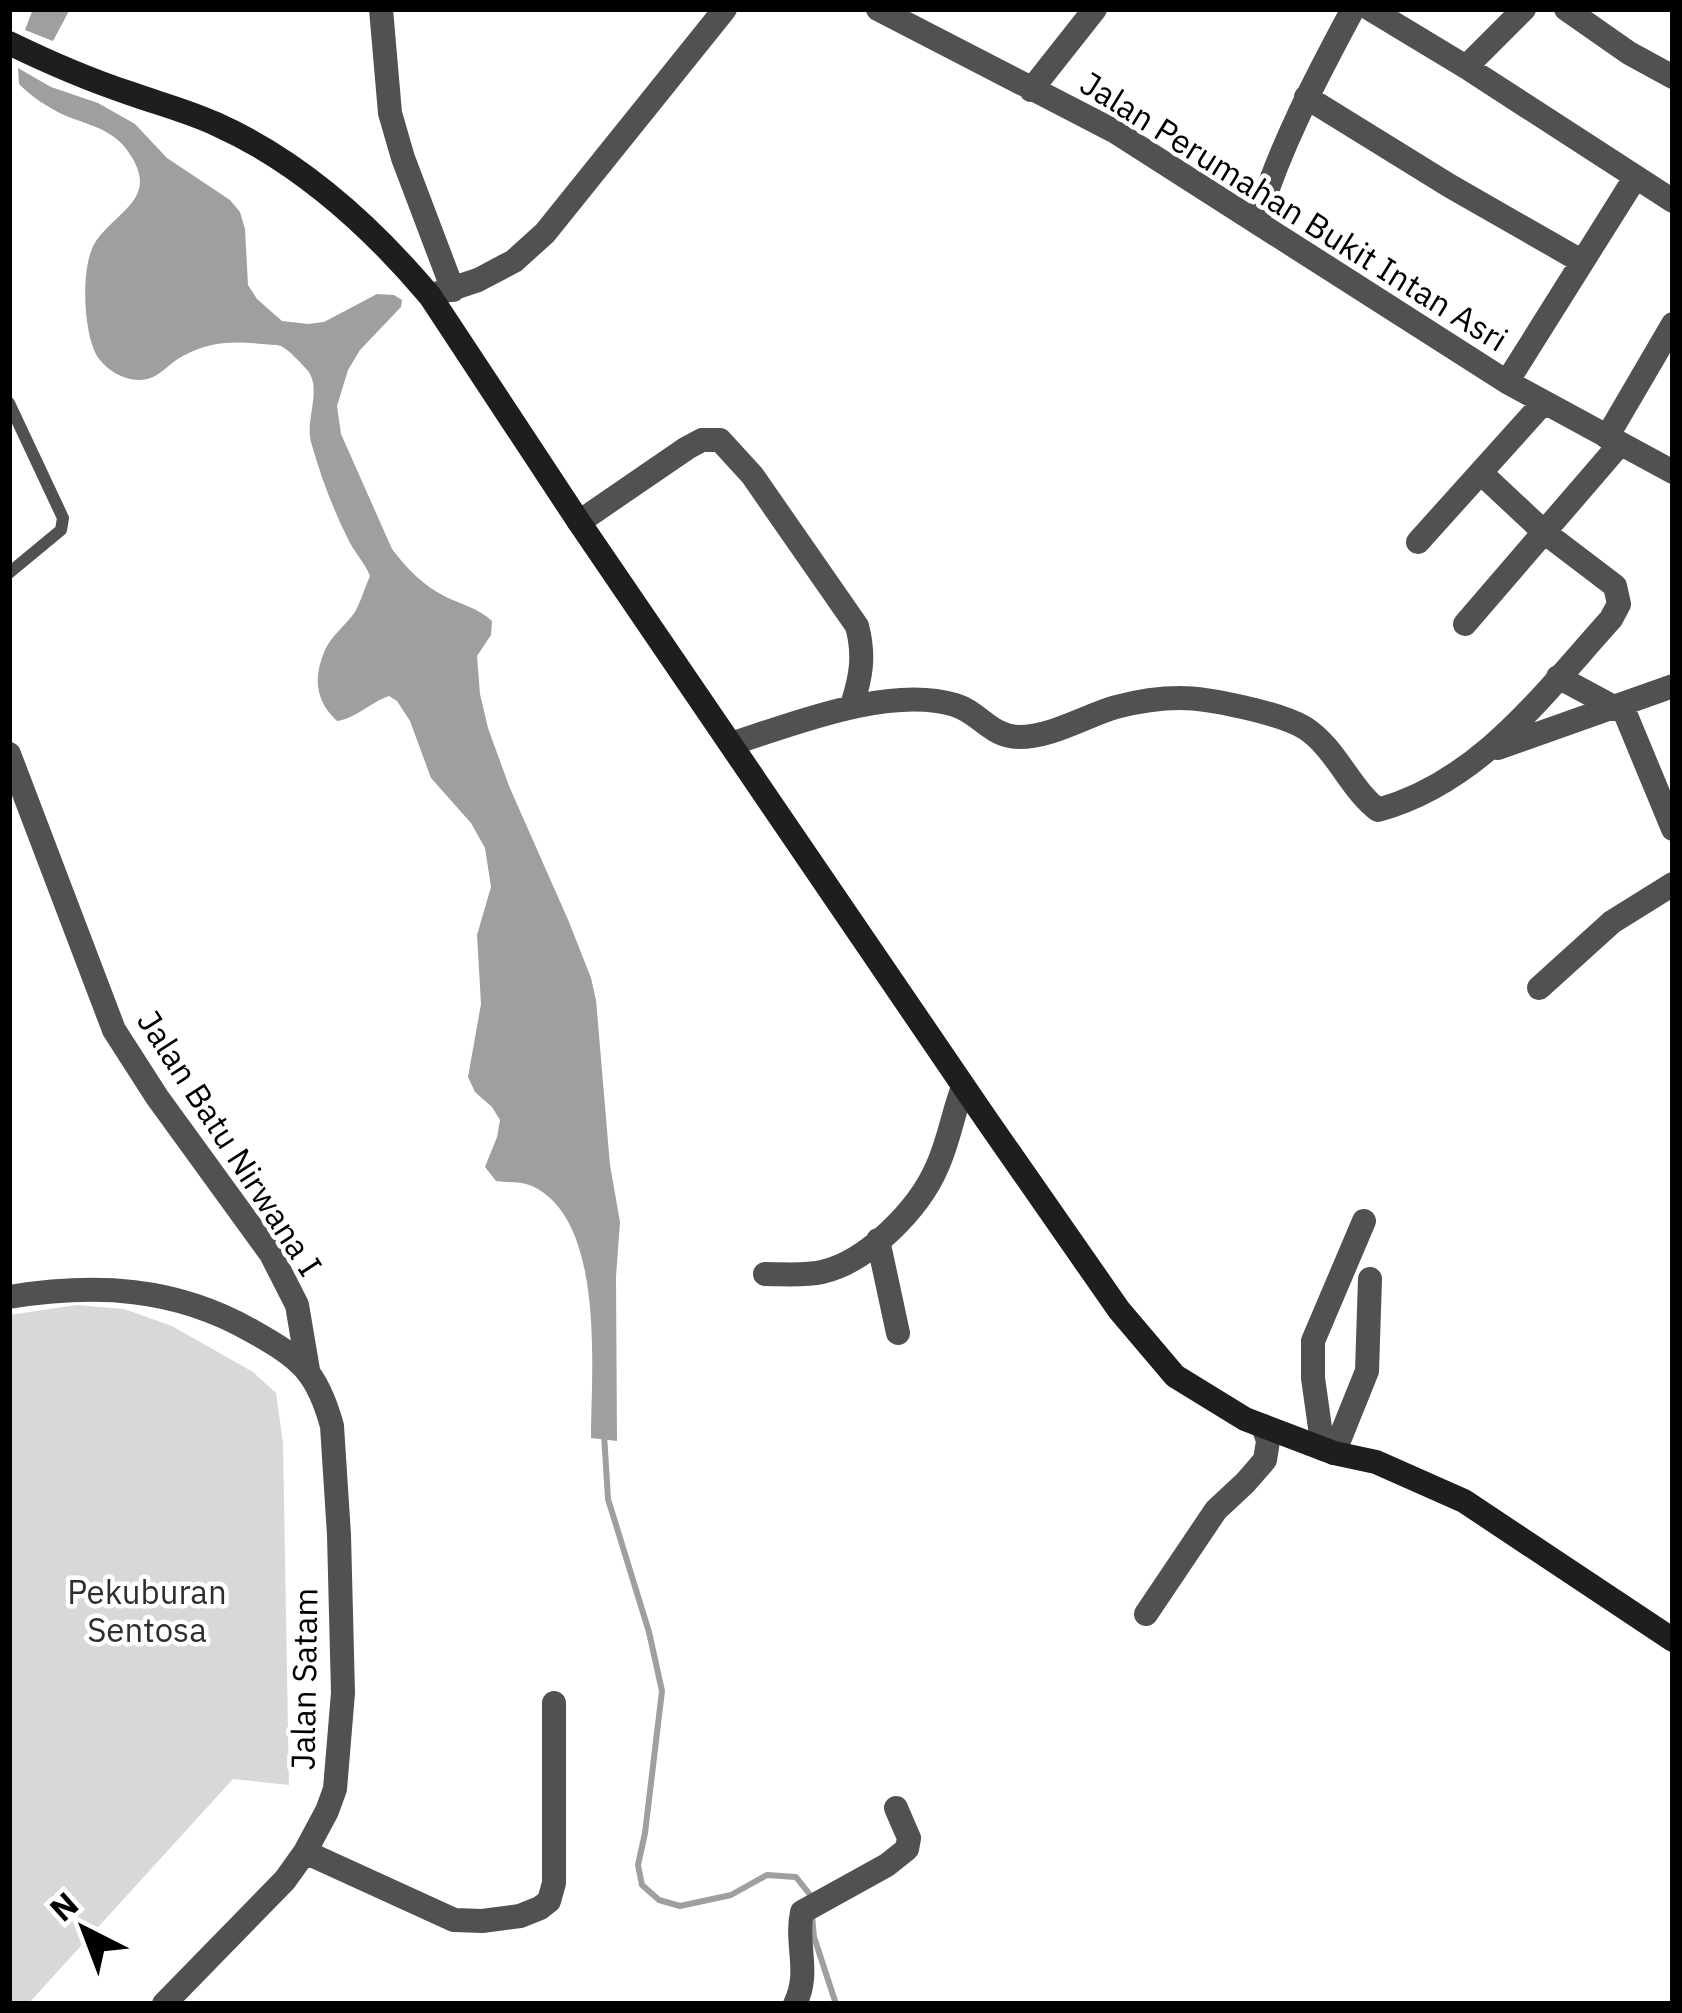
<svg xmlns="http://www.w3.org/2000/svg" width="1682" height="2013" font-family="'IBM Plex Sans',sans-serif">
<rect width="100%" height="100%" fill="#fff"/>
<path fill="#d8d8d8" d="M77,1305L124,1309L172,1326L253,1372L276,1393L283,1443L289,1785L233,1779L28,2004H9V1315Z"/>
<path fill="#9f9f9f" d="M33,9H70L53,41L25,30Z
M18,68L51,87L98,103L135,124L167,158L230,200L240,212L245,229L248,285L257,299L282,321L308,324L324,322L377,294L394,295L402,300L401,307L360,350L348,370L337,406L341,434L392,549C407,569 424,586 446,597C463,605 478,608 492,621L491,635L477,656L480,694L488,728L509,786L569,922L591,978L596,1000L610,1165L620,1222L616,1277L617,1441L591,1438C591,1371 606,1220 532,1186C520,1181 508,1183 496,1181L485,1167L497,1137L500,1120L492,1107L475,1092L468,1077L481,1004L477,935L491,887L485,848L471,823L431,778L410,721L397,701L389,696C371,702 355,719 337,721C315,701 313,677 325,650C331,636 346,625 355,612C361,601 365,587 370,576C364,561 353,551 347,537C332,507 320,474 311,442C305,420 322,390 308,371C302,364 289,350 281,346C275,344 269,345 263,344C233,341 210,341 183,356C172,361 164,372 153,377C133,386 108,373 97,356C83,332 80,264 96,241C120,208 161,197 127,150C111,128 87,125 64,115C47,107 32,97 19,84Z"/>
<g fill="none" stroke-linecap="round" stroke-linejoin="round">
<path stroke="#9f9f9f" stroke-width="6" d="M604,1434L608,1499L649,1632L662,1691L645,1833L638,1865L642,1885L659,1900L680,1906L731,1895L767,1875L796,1877L811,1896
M812,1915L814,1937L836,2004"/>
<path stroke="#515151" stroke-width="12" d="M9,403L63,518L61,530L9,573"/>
<path stroke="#515151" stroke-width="24" d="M381,9L390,113L403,158L453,290
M878,9L1114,131L1507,382L1673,472
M1370,9L1466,67L1673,201
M1566,9L1629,53L1673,77
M1466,67L1524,9
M1031,90L1095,9
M1306,97L1450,186L1581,261
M1257,221C1280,146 1316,78 1353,9
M430,296L478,280L514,261L545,233L725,9
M1507,382L1635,178
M1607,437L1673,324
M579,522L687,448L702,440H720L752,475L857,626C865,656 861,677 852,705
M1418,542L1544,402
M1465,624L1620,444
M1558,677L1625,713L1673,829
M731,744C793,724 890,685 955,705C979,712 991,737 1019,737C1052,737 1085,716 1116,707C1135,702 1161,698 1180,698C1209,698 1280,713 1305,728C1336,748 1350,789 1378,810C1480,782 1543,694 1611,619L1619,604L1615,586L1544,532L1481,473
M1498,748L1673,686
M9,754L114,1030L157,1097L271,1254L297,1305L308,1370
M1539,988L1612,922L1673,884
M878,1240L898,1333
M765,1274C784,1274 803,1276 822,1272C867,1262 919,1209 937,1167C949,1141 953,1113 963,1087
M9,1297C96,1283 175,1287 252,1331C300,1358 317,1371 332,1426L339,1535L343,1693L335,1789L327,1811L305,1852L285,1880L164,2004
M1323,1449L1313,1378V1341L1364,1221
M1334,1453L1367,1371L1370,1279
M1146,1614L1216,1510L1245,1483L1265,1460L1268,1441L1263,1426
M305,1852L454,1920L482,1921L520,1916L540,1908L549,1901L554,1883V1703
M795,2004C811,1972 795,1945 802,1912L887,1865L907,1849L909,1838L896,1808"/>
<path stroke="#1e1e1e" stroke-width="24" d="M9,43C48,62 87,79 129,93C157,103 188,111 216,124C301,162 371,226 430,296L579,522L986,1119L1119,1310L1175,1376L1245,1419L1334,1453L1376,1462L1464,1501L1673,1640"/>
</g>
<g text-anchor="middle" stroke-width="9" stroke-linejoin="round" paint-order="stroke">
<g font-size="33" fill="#000" stroke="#fff">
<text transform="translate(1294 211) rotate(32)" y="12">Jalan Perumahan Bukit Intan Asri</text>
<text transform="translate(230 1143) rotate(57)" y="12">Jalan Batu Nirwana I</text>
<text transform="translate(304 1679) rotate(-89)" y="12">Jalan Satam</text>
</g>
<g font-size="33" fill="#2f2f2f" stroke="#fff">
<text x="147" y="1604">Pekuburan<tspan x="147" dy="38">Sentosa</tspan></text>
</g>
</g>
<rect width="1682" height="2013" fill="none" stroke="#000000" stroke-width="24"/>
<g transform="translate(84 1929) rotate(318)" stroke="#ffffff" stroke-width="9" paint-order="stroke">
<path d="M0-9L21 45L0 30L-21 45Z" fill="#000000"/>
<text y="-18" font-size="33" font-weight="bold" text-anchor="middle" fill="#000000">N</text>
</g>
</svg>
